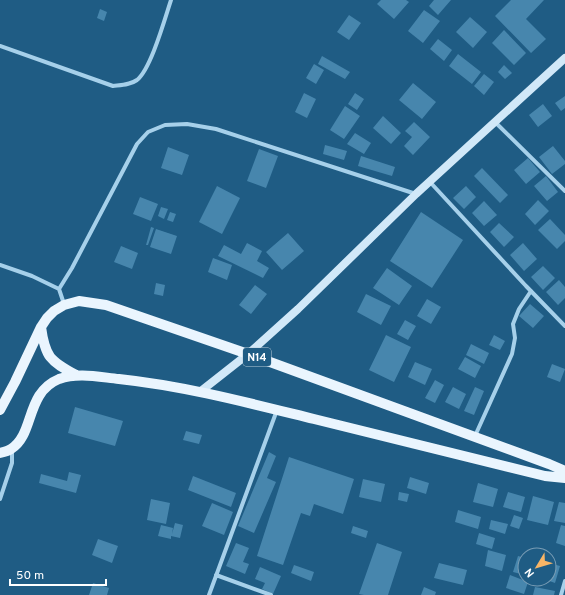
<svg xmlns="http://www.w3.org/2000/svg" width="565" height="595" font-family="Overpass,sans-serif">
<rect width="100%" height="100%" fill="#1f5c84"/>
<path fill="#4786ad" d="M381,0H406L409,2L394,19L377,4Z
M434,0H451L438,15L429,6Z
M511,0H544L526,19L546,39L531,53L495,16Z
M100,9L107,12L104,21L97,18Z
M424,10L440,21L423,43L408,31Z
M349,15L361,23L349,40L337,32Z
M470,17L487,32L473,48L456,32Z
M504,30L526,53L514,65L492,43Z
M438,39L452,50L444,61L430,49Z
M458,54L481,72L472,84L449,66Z
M322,56L350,72L345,79L318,64Z
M314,64L324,70L316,84L306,78Z
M504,65L512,73L505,79L498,72Z
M484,74L494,82L484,95L474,86Z
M413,83L436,102L422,119L399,100Z
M304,93L316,99L307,118L295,112Z
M355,93L364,99L357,110L348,104Z
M565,96V108L561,111L555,103Z
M543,104L552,116L538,127L529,115Z
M345,106L360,116L344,139L330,130Z
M383,116L401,133L391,144L373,128Z
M414,122L430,137L413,155L404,146L412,137L405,131Z
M355,133L371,143L364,154L347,144Z
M325,145L347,151L344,160L323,154Z
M553,146L565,161V164L552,174L539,157Z
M168,147L189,155L182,175L161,168Z
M259,149L278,156L266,188L247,181Z
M361,156L395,167L392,176L358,166Z
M528,158L540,172L526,184L514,170Z
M482,168L508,195L500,203L474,176Z
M546,176L558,192L547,201L534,186Z
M217,186L240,198L222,234L199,222Z
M466,186L476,197L464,209L453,198Z
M140,197L158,204L151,221L133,214Z
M538,200L549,211L535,225L525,214Z
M484,201L497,215L484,226L472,213Z
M161,207L168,209L164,219L158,216Z
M170,212L176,214L173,222L167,220Z
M421,212L463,240L432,288L390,261Z
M550,219L565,235V241L557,249L538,230Z
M499,223L514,237L504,247L490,232Z
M151,227L154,228L148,245H146Z
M156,229L177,236L171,254L150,247Z
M288,233L304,251L282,270L266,252Z
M247,243L262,251L257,261L269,268L263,278L218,256L224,245L241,254Z
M523,243L537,259L524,271L510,255Z
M121,246L138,253L132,269L114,262Z
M213,258L232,265L227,280L208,272Z
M543,266L555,278L543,290L531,277Z
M387,268L412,286L399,305L373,288Z
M559,280L565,287V298L558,305L546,292Z
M156,283L165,285L163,296L154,294Z
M255,285L267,294L251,314L239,305Z
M366,294L391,306L381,325L357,312Z
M427,299L441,307L431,324L417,316Z
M530,304L544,316L533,328L519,316Z
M405,320L416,326L408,340L397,334Z
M386,335L411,347L394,382L369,370Z
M494,335L505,341L500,350L489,345Z
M471,344L489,353L484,364L466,355Z
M465,357L481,366L475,378L458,369Z
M415,362L432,369L425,385L408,377Z
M552,364L565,369L560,382L547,377Z
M435,380L444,385L435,403L425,398Z
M453,387L466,394L459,409L445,402Z
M475,387L484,391L474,415L464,411Z
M75,407L123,421L115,446L68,433Z
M186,431L202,435L199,444L183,440Z
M269,452L276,456L267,478L276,482L254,533L238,526Z
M289,457L354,479L343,514L314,504L310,516L301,513L283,565L257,556Z
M69,472L81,475L76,493L39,483L41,474L67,481Z
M193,476L236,493L231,507L188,490Z
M410,477L429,483L426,494L407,488Z
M363,479L385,484L381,502L359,497Z
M478,483L498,489L493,507L473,502Z
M399,492L409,494L407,502L398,500Z
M508,492L525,497L521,512L503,507Z
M533,496L554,502L548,525L527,520Z
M151,499L170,503L166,524L147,520Z
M559,502L565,503V523L554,521Z
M212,503L233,512L224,535L202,526Z
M458,510L481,517L478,529L455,522Z
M514,515L523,518L519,529L510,526Z
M491,520L508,524L505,534L489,529Z
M175,523L183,525L180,538L171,536V539L158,536L161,525L173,528L172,534Z
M561,525L565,526V546L556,543Z
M353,526L368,531L366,538L351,533Z
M479,533L495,538L492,549L476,544Z
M98,539L118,546L112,563L92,555Z
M236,543L249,548L243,562L249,564L245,574L226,566Z
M377,543L402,552L388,595H364L359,594Z
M488,550L506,555L502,571L485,566Z
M518,556L525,558V575L513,572Z
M439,563L467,570L463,585L434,578Z
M549,563L560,566L555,583L544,579H549Z
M294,565L314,572L311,581L291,573Z
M260,567L281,576L273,594L262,589L265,583L255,579Z
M510,575L528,582L524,594L506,588Z
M93,583L109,588L107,595H89Z
M424,587L436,592L435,595H421Z
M535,587L555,591L554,595H533Z"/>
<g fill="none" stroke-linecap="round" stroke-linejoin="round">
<path stroke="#a6d0ea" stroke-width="4" d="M0,46L113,86C122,85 130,85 137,80C151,69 165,18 171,0
M495,122L565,191
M430,182L526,286L565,326
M0,265L32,276L59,289L64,304
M59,289L72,268L137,144L148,132L165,125L187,124L216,129L416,194
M475,436L512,354L515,338L513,324L519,309L531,291
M0,499L12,463V449
M216,575L271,595
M209,595L277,410
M561,595L565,581"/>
<path stroke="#d1e8f8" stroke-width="8" d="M201,391L248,354L298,309L416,194L565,58"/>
<path stroke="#eaf5fe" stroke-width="10" d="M41,327C45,357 50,361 76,375
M0,410L15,382L41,327L47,318L54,311L64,305L79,301L106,305L248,354L549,464L565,471
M0,453C4,452 8,451 11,449C35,434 25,393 59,379C78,372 99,377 119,379C185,386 249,403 314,419C391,438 468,457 545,476L565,478"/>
</g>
<g text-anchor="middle" stroke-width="4" stroke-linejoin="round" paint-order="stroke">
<rect fill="#1f5c84" stroke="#bcceda" stroke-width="1" x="243" y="348" width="28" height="18" rx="3"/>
<g font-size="11" font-weight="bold" fill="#fff">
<text x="257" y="361">N14</text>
</g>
</g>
<g transform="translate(537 567) rotate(232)"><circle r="19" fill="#1f5c84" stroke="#799db5"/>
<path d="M0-3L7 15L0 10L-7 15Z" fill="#f8b566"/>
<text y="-6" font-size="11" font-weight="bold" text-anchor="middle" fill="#ffffff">N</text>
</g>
<path d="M10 579v6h96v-6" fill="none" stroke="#ffffff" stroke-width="2"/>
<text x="16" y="579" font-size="12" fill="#ffffff" stroke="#1f5c84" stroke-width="3" paint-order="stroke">50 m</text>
</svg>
